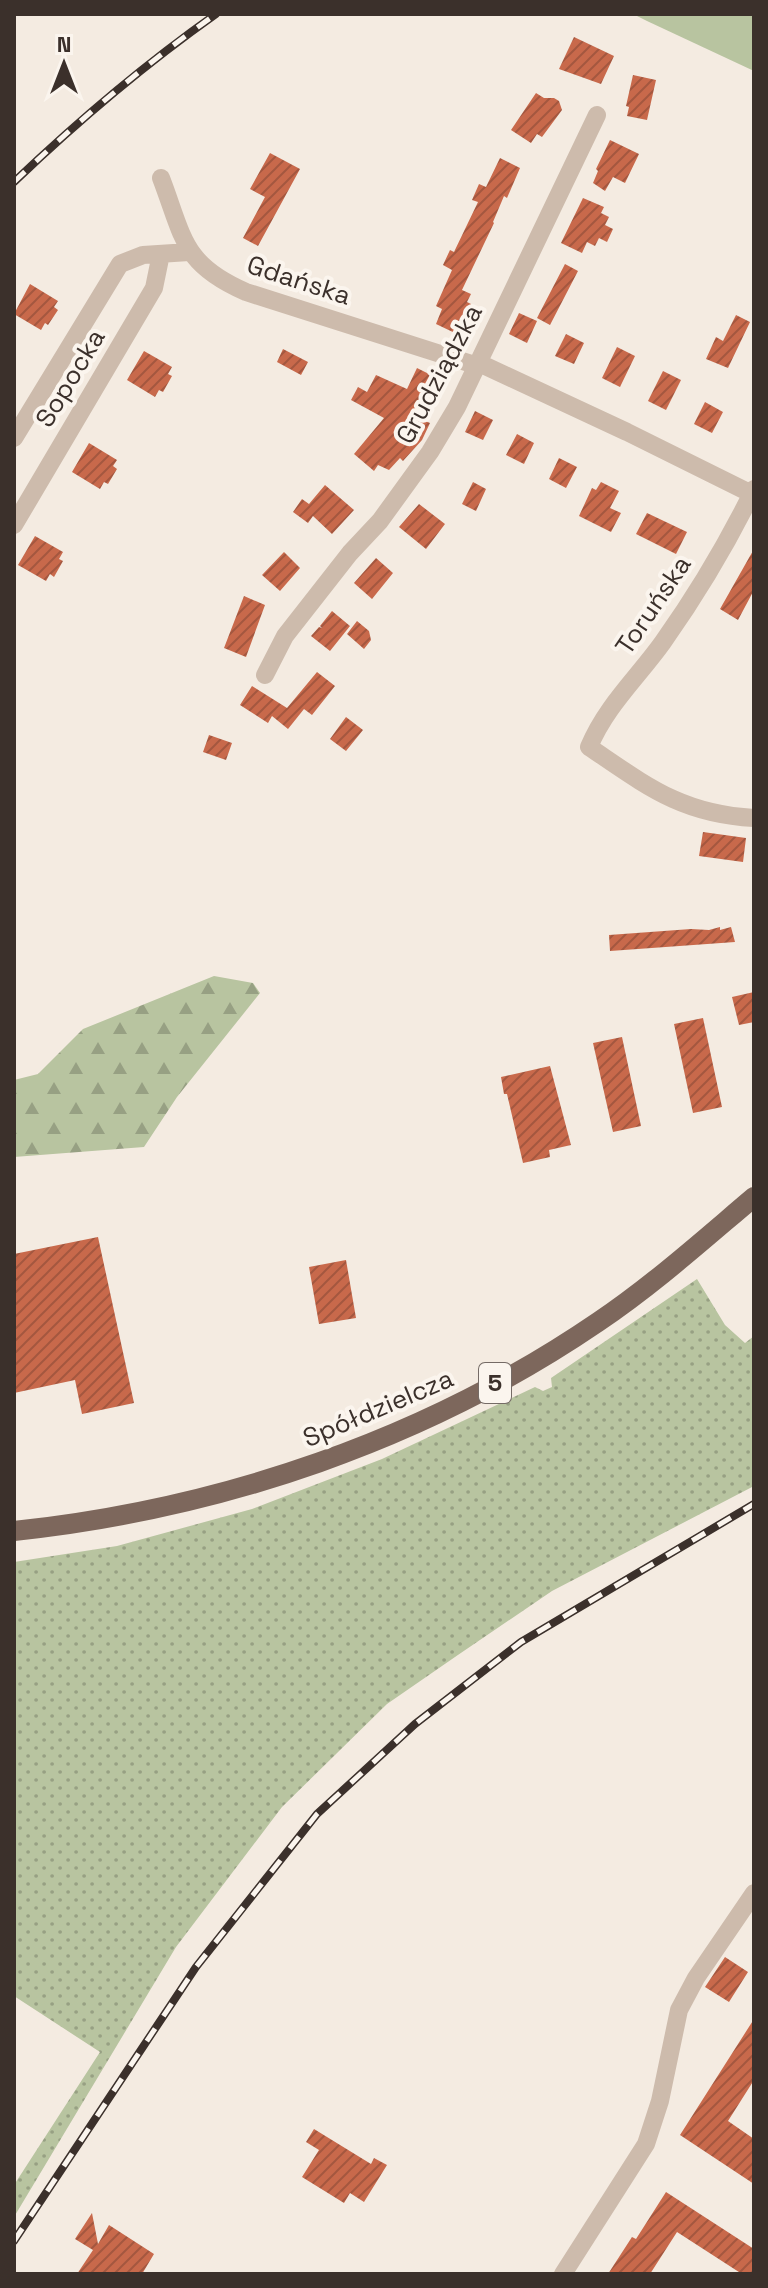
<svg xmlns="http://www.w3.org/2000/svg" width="768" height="2288" font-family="'Space Grotesk',sans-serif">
<defs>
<pattern id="grass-dots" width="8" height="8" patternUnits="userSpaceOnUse" patternTransform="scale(2)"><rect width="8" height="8" fill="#b8c4a0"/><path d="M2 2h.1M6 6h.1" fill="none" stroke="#97a083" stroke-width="1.8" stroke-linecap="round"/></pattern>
<pattern id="forest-firs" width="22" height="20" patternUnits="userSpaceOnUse" patternTransform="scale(2)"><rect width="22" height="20" fill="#b8c4a0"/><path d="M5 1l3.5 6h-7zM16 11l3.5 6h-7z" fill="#97a083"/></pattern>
<pattern id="building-hatch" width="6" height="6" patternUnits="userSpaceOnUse" patternTransform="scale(2)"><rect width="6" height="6" fill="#c8694b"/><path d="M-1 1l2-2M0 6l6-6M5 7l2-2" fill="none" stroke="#a4573f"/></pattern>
</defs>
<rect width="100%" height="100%" fill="#f4ebe1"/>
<path fill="url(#grass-dots)" d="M697,1279L725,1325L745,1343L754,1336V1486L552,1591L455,1657L387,1704L282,1807L176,1947L14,2217V2185L100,2052L14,1996V1562L117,1546L252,1509L382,1459L535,1387L543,1391L552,1387L551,1378Z"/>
<path fill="url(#forest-firs)" d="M214,976L253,983L260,993L177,1097L144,1147L14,1157V1080L38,1074L83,1029Z"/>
<path fill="#b8c4a0" d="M633,14H754V71L647,21Z"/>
<path fill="url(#building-hatch)" d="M574,37L614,56L601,84L559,69Z
M633,75L656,80L647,120L627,116L629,107L626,106Z
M536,93L544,98H554L559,101L562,110L542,137L537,134L531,143L511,130Z
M610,140L639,154L625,183L613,177L605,191L593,183L598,171L596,169Z
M270,153L300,169L258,246L243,238L265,197L250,189Z
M500,158L520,168L507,198L504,196L493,222L494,223L462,290L471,294L467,302L471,304L457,334L436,324L442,309L436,306L452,270L443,265L450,250L454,252L478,202L472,200L479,184L486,187Z
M583,198L604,207L601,213L609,217L605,225L613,229L607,242L599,238L595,246L587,242L582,253L561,243Z
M565,264L578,271L550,325L537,318Z
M30,284L58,301L54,307L58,310L48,325L45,323L41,330L14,314Z
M519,313L537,321L527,343L509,334Z
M736,315L750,322L728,368L706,359L716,337L723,341Z
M566,334L584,343L574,364L555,356Z
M617,347L635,356L620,387L602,378Z
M283,349L308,362L301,375L277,362Z
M144,351L172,367L168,374L172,376L163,392L159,390L155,397L127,380Z
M417,368L437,378L418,418L430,423L422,440L403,461L400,458L389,470L378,465L374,471L354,454L384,418L351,400L358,387L367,392L376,375L407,389Z
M663,371L681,380L666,410L648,401Z
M705,402L723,412L712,433L694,424Z
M475,411L493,420L483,440L465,432Z
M517,434L534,443L524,464L506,455Z
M89,443L117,460L113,466L117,469L108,484L104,482L100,489L72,472Z
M559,458L577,467L566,488L549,479Z
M473,482L486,489L476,511L462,504Z
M601,482L619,491L610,508L621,513L611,532L579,516L592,488L596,490Z
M325,485L354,510L332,534L313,516L308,523L293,512L302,499L309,504Z
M419,504L445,524L426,549L399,527Z
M647,513L687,532L676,554L636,534Z
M35,536L63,552L59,559L63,561L54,577L50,574L46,581L18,565Z
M754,549V590L738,620L720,609Z
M284,552L300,568L280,591L262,575Z
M376,558L393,573L372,599L354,583Z
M244,596L265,605L246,657L224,648Z
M332,611L350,626L330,651L311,636L319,627L322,628L320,626Z
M357,621L369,631L371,640L364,649L347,634Z
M317,672L335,686L312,715L304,709L288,729L272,716L268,723L240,705L252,686L287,708Z
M346,717L363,730L346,751L330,739Z
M209,735L232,743L226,760L203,752Z
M703,832L746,838L743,862L699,856Z
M720,927V930L731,927L735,942L610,951L609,935L691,929L709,930Z
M754,992V1022L739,1025L732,997Z
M703,1018L722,1107L693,1113L674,1024Z
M622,1037L641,1126L613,1132L593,1043Z
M550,1066L571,1145L549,1150L550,1157L523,1163L507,1094H504L501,1077Z
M98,1237L134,1403L82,1414L75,1380L14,1393V1254Z
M346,1260L356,1318L319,1324L309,1267Z
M725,1957L748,1972L729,2002L705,1987Z
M754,2019V2080L728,2121L754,2139V2184L680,2135Z
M314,2129L371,2164L374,2158L387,2165L364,2202L350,2193L344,2203L302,2177L319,2150L306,2142Z
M666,2192L754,2249V2274H742L677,2232L650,2274H608L632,2237L636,2239Z
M92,2213L98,2244L109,2225L154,2254L142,2274H77L93,2250L75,2239Z"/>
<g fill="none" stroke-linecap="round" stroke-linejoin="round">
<path stroke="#cdbbac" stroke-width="18" d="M161,178C184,238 182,264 246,292L478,366
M479,363L627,432L754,495
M14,438L120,264L143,255L189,252
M754,489C728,542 697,594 663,642C638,677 606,706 589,747C647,786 681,814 754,818
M14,525L154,288L161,254
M265,675L285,636L350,553L380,521L430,452L457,407L597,115
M563,2274L646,2144L660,2101L679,2010L696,1978L754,1893"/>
<path stroke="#7d675c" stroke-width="20" d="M14,1531C221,1509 425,1440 598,1322C653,1285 703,1240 754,1197"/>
<defs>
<path id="rail" d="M14,182C78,121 144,65 216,14
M14,2241L196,1967L317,1814L415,1724L521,1642L754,1504"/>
</defs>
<use href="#rail" stroke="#3b302b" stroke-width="8"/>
<use href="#rail" stroke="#fbf5ee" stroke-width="5" stroke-dasharray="15" stroke-linecap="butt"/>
</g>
<g text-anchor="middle" stroke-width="8" stroke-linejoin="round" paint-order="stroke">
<rect fill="#fbf5ee" stroke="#756b66" stroke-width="2" x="479" y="1363" width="32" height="40" rx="6"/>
<g font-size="24" font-weight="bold" fill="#3b302b">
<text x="495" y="1391">5</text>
</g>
<g font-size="26" fill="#3b302b" stroke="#fbf5ee">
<text transform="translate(299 280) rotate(18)" y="9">Gdańska</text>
<text transform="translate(439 374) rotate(-62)" y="9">Grudziądzka</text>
<text transform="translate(70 378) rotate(-59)" y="9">Sopocka</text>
<text transform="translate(653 605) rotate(-56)" y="9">Toruńska</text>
<text transform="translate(378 1408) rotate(-23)" y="9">Spółdzielcza</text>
</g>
</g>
<rect width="768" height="2288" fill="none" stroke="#3b302b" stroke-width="32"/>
<g transform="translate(64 64)" stroke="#fbf5ee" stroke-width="6" paint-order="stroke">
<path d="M0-6L14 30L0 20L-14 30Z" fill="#3b302b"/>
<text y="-12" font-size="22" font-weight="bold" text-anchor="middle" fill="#3b302b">N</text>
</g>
</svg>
